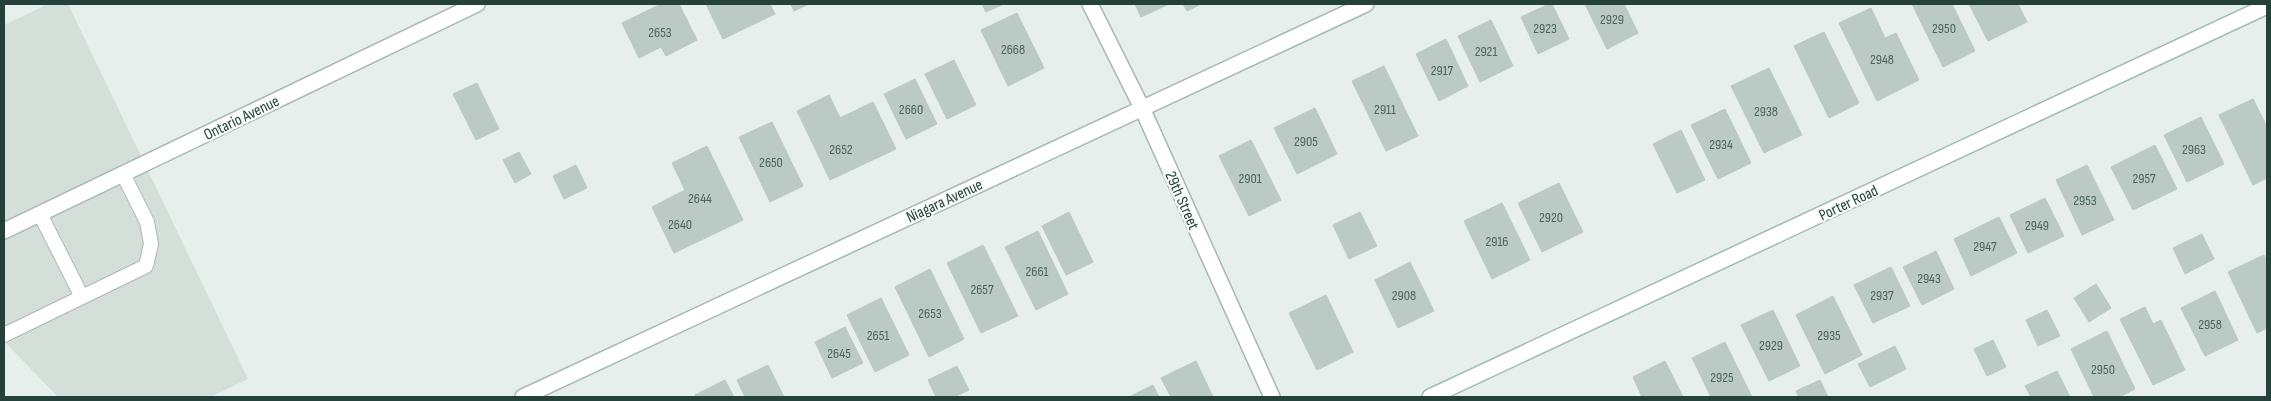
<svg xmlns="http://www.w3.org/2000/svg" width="2271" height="401" font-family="'Sofia Sans Condensed',sans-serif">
<rect width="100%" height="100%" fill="#e6efeb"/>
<path fill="#d4dfda" d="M48,4H68L248,379L210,397H58L4,341V25Z"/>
<path fill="#bbcac4" stroke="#b8c9c2" d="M661,4H679L697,40L666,56L661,47L639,58L622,23Z
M706,4H770L775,14L723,39Z
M791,4H809L794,11Z
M982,4H1004L986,12Z
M1135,4H1169L1141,17Z
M1183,4H1201L1187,11Z
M1549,4H1552L1569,39L1538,54L1521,17Z
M1585,4H1624L1638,33L1607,49Z
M1912,4H1952L1975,51L1943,67Z
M1969,4H2018L2027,22L1988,41Z
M1871,8L1885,38L1896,33L1919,80L1877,101L1839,23Z
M1017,13L1044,68L1008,86L981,30Z
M1491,20L1513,66L1480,82L1458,36Z
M1824,32L1859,103L1829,118L1794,46Z
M1446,39L1468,86L1439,101L1416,54Z
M954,60L976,105L947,119L925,74Z
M1384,66L1418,136L1386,151L1352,81Z
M1769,68L1802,135L1764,153L1731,86Z
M915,79L937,124L906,139L884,94Z
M477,83L499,129L476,140L453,94Z
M829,95L840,118L873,102L896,149L830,180L797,111Z
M2253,99L2267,127V178L2253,185L2219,115Z
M1315,108L1337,154L1297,174L1274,128Z
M1725,109L1751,163L1718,179L1691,125Z
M2201,117L2224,164L2187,182L2164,135Z
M772,122L803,186L770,202L739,137Z
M1681,130L1705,180L1677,193L1653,144Z
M1251,140L1281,200L1249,216L1219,156Z
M2155,145L2177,189L2133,210L2111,167Z
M707,146L743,220L674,253L652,207L685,190L672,163Z
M519,152L531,174L515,183L503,160Z
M576,165L587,188L564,199L553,176Z
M2087,165L2114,220L2082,235L2056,180Z
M1559,183L1583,232L1542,252L1518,203Z
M2045,198L2064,236L2028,253L2010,215Z
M1502,203L1530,260L1492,279L1464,221Z
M1069,212L1093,262L1066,275L1042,226Z
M1360,212L1377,246L1349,259L1333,225Z
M1999,217L2017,253L1971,276L1954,239Z
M1038,231L1068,294L1036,310L1005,247Z
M2202,234L2214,259L2185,274L2173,248Z
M983,245L1018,316L981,333L947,263Z
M1936,251L1954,289L1922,305L1903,267Z
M2264,255L2267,262V328L2257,333L2228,272Z
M1410,262L1434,311L1398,328L1375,280Z
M1891,267L1910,306L1873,323L1854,285Z
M930,269L964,339L929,357L895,287Z
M2096,284L2111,308L2089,322L2074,298Z
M2215,291L2238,340L2205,356L2181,308Z
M1326,295L1353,352L1317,370L1289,313Z
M1833,296L1862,355L1825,374L1796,315Z
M881,298L909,355L875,372L847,315Z
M2145,307L2153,324L2161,320L2185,370L2153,385L2120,319Z
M1773,310L1800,366L1769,381L1741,325Z
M2047,310L2060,336L2038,346L2026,320Z
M845,327L863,363L832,378L815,342Z
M2107,331L2135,389L2119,397H2094L2071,349Z
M1993,340L2006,367L1987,376L1974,349Z
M1725,342L1752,397H1711L1692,358Z
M1895,346L1906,369L1870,387L1858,364Z
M1196,361L1213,397H1171L1161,378Z
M1665,361L1683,397H1642L1633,377Z
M768,365L784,397H745L737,380Z
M957,366L969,390L954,397H936L928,380Z
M2057,371L2070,397H2031L2025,386Z
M725,380L734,397H696L695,395Z
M1820,380L1828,397H1799L1796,391Z
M1153,385L1159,397H1129Z"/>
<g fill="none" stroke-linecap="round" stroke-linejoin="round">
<defs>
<path id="lane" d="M40,214L82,297
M4,335L146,266L151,244L147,222L123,174"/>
<path id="street" d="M1090,4L1142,108L1272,397
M4,231L477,4
M523,397L1366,4"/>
<path id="secondary" d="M1430,397L2267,6"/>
</defs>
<use href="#lane" stroke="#a8b8b2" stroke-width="16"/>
<use href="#street" stroke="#a8b8b2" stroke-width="18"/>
<use href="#secondary" stroke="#a4bbb3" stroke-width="18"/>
<use href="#lane" stroke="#fff" stroke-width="14"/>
<use href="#street" stroke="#fff" stroke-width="15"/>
<use href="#secondary" stroke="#fff" stroke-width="15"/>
</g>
<g text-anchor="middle" stroke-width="4.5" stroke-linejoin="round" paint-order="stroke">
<g font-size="14" fill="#4a645c">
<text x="1612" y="24">2929</text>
<text x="1545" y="33">2923</text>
<text x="1944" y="33">2950</text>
<text x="660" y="37">2653</text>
<text x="1013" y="54">2668</text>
<text x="1486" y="56">2921</text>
<text x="1882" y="64">2948</text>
<text x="1442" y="75">2917</text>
<text x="911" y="114">2660</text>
<text x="1385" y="114">2911</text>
<text x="1766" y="116">2938</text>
<text x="1306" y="146">2905</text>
<text x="1721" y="149">2934</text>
<text x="841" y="154">2652</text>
<text x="2194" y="154">2963</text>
<text x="771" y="167">2650</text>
<text x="1250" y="183">2901</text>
<text x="2144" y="183">2957</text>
<text x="700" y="203">2644</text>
<text x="2085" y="205">2953</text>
<text x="1551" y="222">2920</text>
<text x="680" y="229">2640</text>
<text x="2037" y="230">2949</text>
<text x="1497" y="246">2916</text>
<text x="1985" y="251">2947</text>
<text x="1037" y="276">2661</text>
<text x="1929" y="283">2943</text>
<text x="982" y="294">2657</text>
<text x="1404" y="300">2908</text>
<text x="1882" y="300">2937</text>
<text x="930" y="318">2653</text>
<text x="2210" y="329">2958</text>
<text x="878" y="340">2651</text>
<text x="1829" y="340">2935</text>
<text x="1771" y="350">2929</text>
<text x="839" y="358">2645</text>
<text x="2103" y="374">2950</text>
<text x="1722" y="382">2925</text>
</g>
<g font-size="16" fill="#24423a" stroke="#f7fbf9">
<text transform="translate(241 117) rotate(-26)" y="6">Ontario Avenue</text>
<text transform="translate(944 200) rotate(-25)" y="6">Niagara Avenue</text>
<text transform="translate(1183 200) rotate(66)" y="6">29th Street</text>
<text transform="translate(1848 202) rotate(-25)" y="6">Porter Road</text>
</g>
</g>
<rect width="2271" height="401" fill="none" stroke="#24423a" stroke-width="10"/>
</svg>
